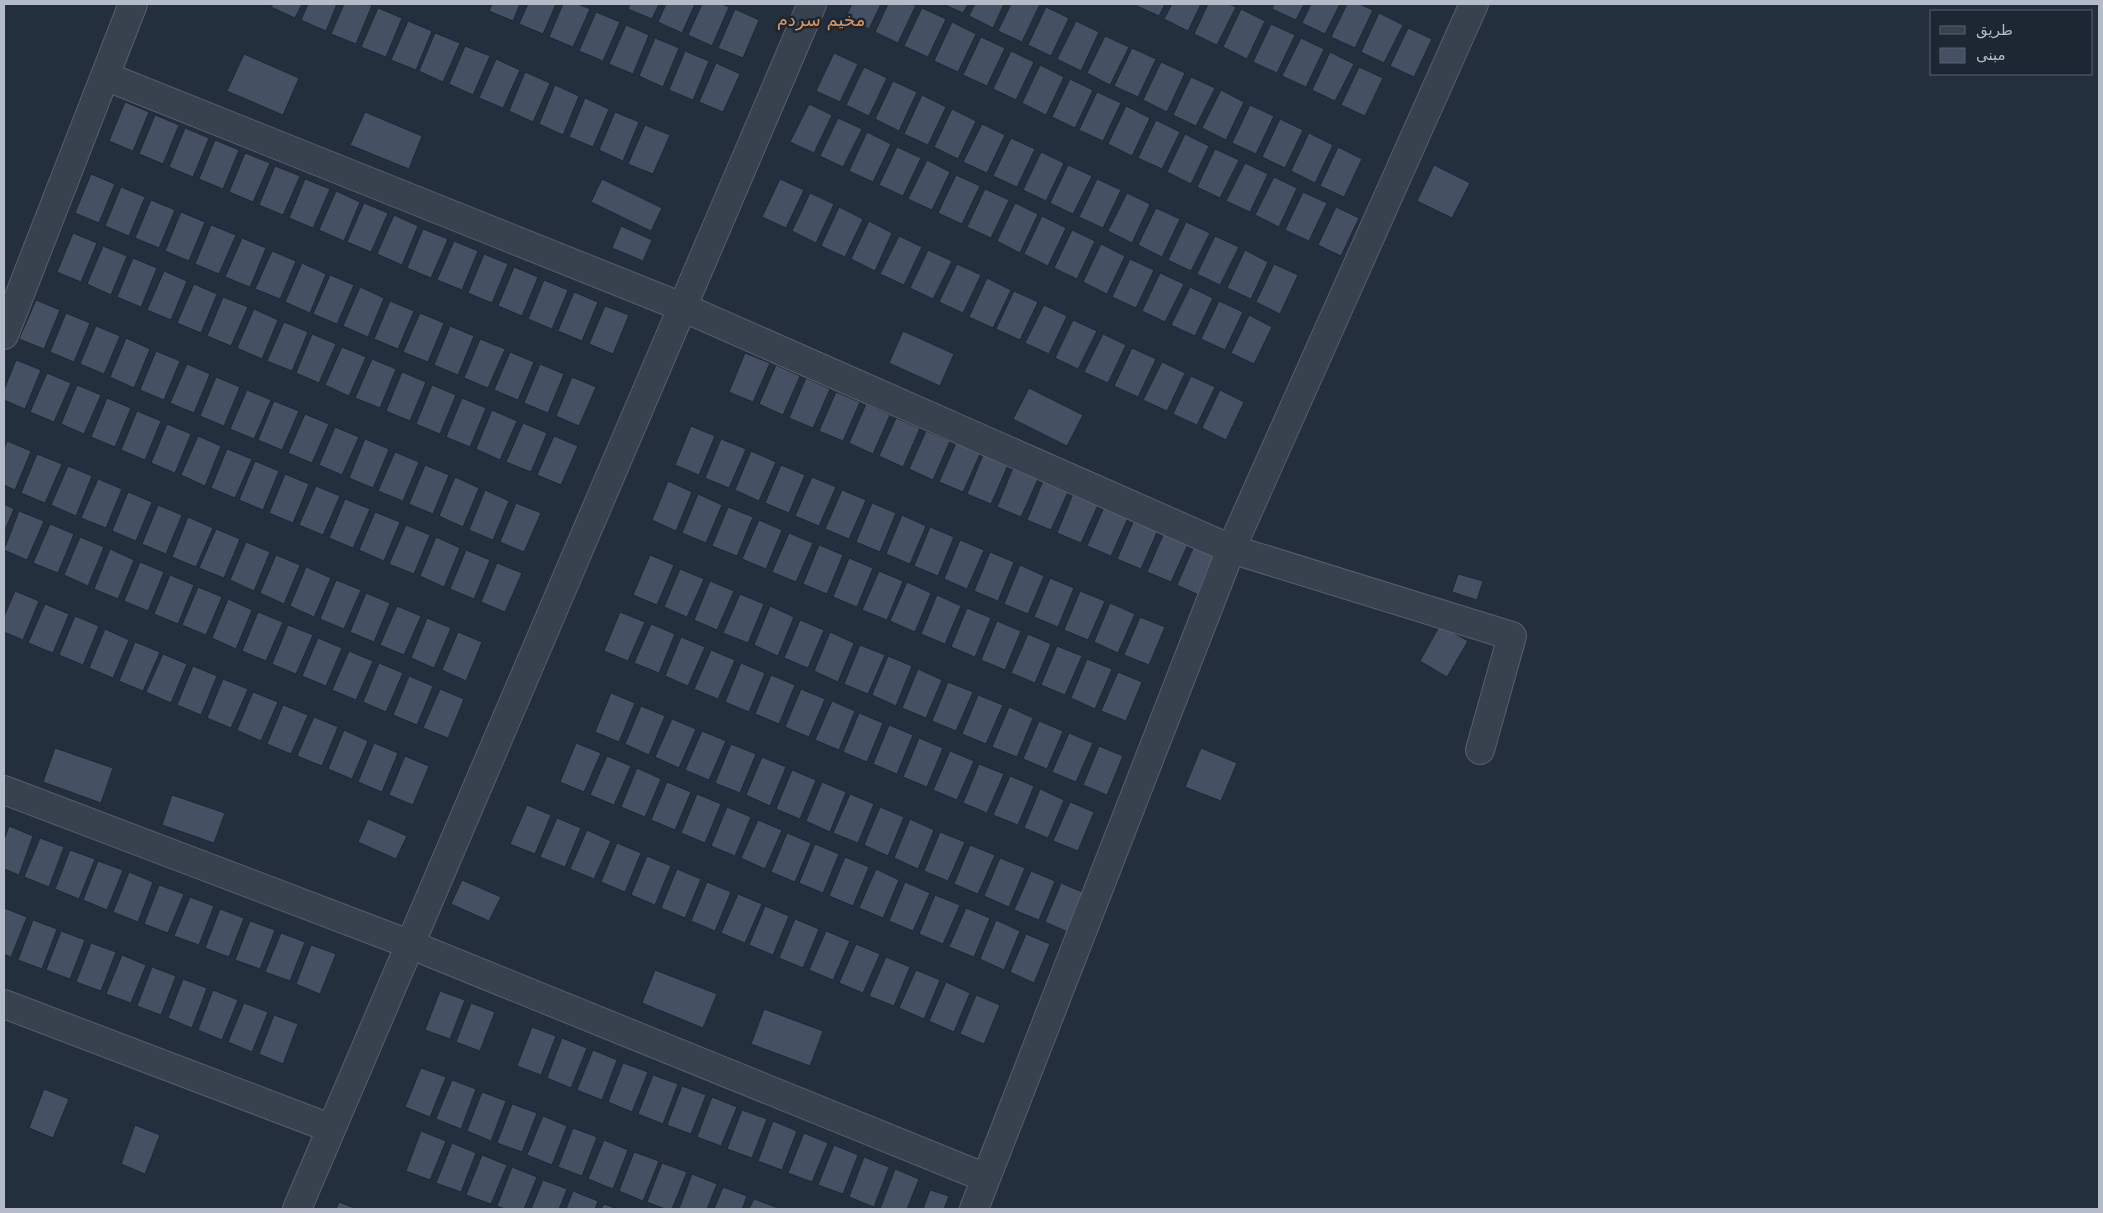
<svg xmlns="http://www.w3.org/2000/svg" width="2103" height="1213" font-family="'DejaVu Sans',Vazirmatn,sans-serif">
<rect width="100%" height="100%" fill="#242f3e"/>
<path fill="#455162" stroke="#1f2835" d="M273,4H302L295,18L271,7Z
M308,4H337L326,31L301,20Z
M344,4L372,5L356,44L331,34Z
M492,4H520L513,21L489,11Z
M528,4H556L543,34L519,24Z
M563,4H578L590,9L573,47L549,37Z
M630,4H659L652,19L628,9Z
M666,4H695L682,33L658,22Z
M702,4H722L729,7L712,46L688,35Z
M852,4H881L869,29L845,18Z
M888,4L916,5L898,43L875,32Z
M943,4H968L963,13Z
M975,4H1004L993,28L969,16Z
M1011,4H1040L1022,42L998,31Z
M1136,4H1165L1159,16L1135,5Z
M1172,4H1201L1188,31L1164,19Z
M1208,4H1229L1236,7L1217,45L1194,34Z
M1274,4H1304L1296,20L1272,9Z
M1311,4H1340L1325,34L1302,23Z
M1347,4H1359L1373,10L1355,48L1331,37Z
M1046,7L1069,18L1051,56L1028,45Z
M378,8L402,18L386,57L361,47Z
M922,8L946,19L928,57L904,46Z
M735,9L759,20L743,58L718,48Z
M1241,9L1265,21L1247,59L1223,47Z
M596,12L620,22L603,61L579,51Z
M1379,13L1403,25L1384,63L1361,52Z
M408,21L432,31L416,70L391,60Z
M1076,21L1099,32L1081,71L1057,59Z
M952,22L976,34L958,72L934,61Z
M1271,24L1295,35L1277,73L1253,62Z
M626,25L649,35L633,74L609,64Z
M1408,28L1432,39L1414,77L1390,66Z
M435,33L460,43L443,82L419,71Z
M1105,36L1129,47L1110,85L1087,73Z
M981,37L1005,48L987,86L963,75Z
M655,38L679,48L663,87L639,76Z
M1301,38L1324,49L1306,87L1282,76Z
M465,46L490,56L473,95L449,84Z
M1132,48L1156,59L1138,97L1114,86Z
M685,51L709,61L693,100L669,90Z
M1011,51L1034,62L1016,100L993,89Z
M1330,52L1354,64L1335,101L1312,90Z
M834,53L858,64L840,102L816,91Z
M244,54L299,78L283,115L227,91Z
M496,59L520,70L503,108L479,98Z
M1161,62L1185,73L1167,112L1143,100Z
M716,63L740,74L723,112L699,102Z
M1040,65L1064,77L1046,115L1022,103Z
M864,67L887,78L869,116L846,105Z
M1359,67L1383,78L1365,116L1341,105Z
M525,72L550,83L533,122L509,111Z
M1191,77L1215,88L1196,126L1173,115Z
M1070,79L1093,90L1075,128L1052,117Z
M893,81L917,92L899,131L875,119Z
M555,85L579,96L563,135L539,124Z
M1221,90L1244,102L1226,140L1202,128Z
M1097,92L1121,103L1103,141L1079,130Z
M922,95L946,107L928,145L904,134Z
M585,98L609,109L593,147L569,137Z
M125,102L149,112L133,151L109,141Z
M809,104L832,115L814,153L790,142Z
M1250,105L1274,116L1256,154L1232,143Z
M1126,106L1150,118L1132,156L1108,144Z
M952,109L976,121L958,159L934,147Z
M365,112L422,136L409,169L350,145Z
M615,112L639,122L623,161L599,150Z
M155,115L179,125L163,164L139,154Z
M838,118L862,129L843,167L820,156Z
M1280,119L1303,130L1285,168L1262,157Z
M1156,120L1180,132L1162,169L1138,158Z
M982,124L1005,135L987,173L963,162Z
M645,125L670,135L653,174L628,164Z
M185,128L209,138L193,177L169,167Z
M867,132L891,144L873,182L849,171Z
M1309,133L1333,145L1315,183L1291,171Z
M1185,134L1209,146L1191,184L1167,172Z
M1011,138L1035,149L1017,187L993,176Z
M215,140L239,150L223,189L199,179Z
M897,147L921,158L903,196L879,185Z
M1338,147L1362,159L1344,197L1320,186Z
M1215,149L1239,160L1220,198L1197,187Z
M1041,152L1064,163L1046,201L1023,190Z
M245,153L270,163L253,202L229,192Z
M927,160L950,172L932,210L908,199Z
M1245,163L1268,174L1250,212L1226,201Z
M1068,165L1092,176L1073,214L1050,203Z
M1434,165L1470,183L1452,218L1417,201Z
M275,166L300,176L283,215L259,205Z
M91,174L115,184L99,223L75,213Z
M956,175L980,186L962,224L938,213Z
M1274,177L1297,188L1279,227L1255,215Z
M305,179L330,189L313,228L289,218Z
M602,179L662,208L651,231L591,202Z
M780,179L804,190L786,228L762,217Z
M1097,179L1121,190L1103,228L1079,217Z
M121,187L145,197L129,236L105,226Z
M985,189L1009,200L991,238L967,227Z
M336,191L360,202L344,241L319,230Z
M1303,192L1327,203L1309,241L1285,230Z
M810,193L834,204L816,243L792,231Z
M1127,193L1150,204L1132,243L1108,231Z
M151,200L175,210L159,248L135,238Z
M364,203L388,213L371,252L347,242Z
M1015,203L1038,214L1020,253L997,241Z
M839,207L863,219L845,257L821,246Z
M1336,207L1359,218L1341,256L1318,245Z
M1156,208L1180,219L1162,257L1138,245Z
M181,212L205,222L189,261L165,251Z
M394,215L418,226L402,265L377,254Z
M1042,216L1066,228L1048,266L1024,254Z
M869,221L892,233L875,271L851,259Z
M1186,222L1210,233L1191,271L1168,260Z
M211,225L236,235L219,274L195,264Z
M621,226L652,240L643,261L612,248Z
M423,229L448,239L431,278L407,268Z
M1072,230L1095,241L1077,279L1054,268Z
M73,233L97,243L81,282L57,272Z
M899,236L922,247L904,285L880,274Z
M1215,236L1239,247L1220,285L1197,274Z
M242,238L266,248L250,287L225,277Z
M454,241L478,251L462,290L437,280Z
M1101,244L1125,256L1107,294L1083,282Z
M103,246L127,256L111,295L87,284Z
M928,250L952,261L933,299L910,288Z
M1245,250L1268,262L1251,299L1227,288Z
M272,251L296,261L280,299L255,289Z
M484,254L508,264L492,303L468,293Z
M133,258L157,268L141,307L117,297Z
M1130,259L1154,270L1136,308L1112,297Z
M302,263L326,274L310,313L285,302Z
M957,264L981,275L963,313L939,302Z
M1274,264L1298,275L1280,314L1256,302Z
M514,267L538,277L522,316L498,306Z
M164,271L187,281L171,320L147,310Z
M1160,273L1184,284L1165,322L1142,311Z
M330,275L354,285L337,324L313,314Z
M987,278L1011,290L993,328L969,317Z
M544,280L568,290L552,329L528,319Z
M194,284L217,294L201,333L177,323Z
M360,287L384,298L368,337L343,326Z
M1190,287L1213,298L1195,336L1171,325Z
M1014,291L1038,302L1020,340L996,329Z
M574,292L598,302L582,341L558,331Z
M223,297L248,307L231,346L207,336Z
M36,300L60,310L44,349L19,339Z
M390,301L414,311L398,349L374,339Z
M1219,301L1243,312L1225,350L1201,339Z
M1044,305L1067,316L1049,354L1025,343Z
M605,306L629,315L613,354L589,344Z
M254,309L278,320L262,359L237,348Z
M66,313L90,323L74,362L50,352Z
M420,313L444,323L428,362L403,352Z
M1249,315L1272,327L1254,364L1231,353Z
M1073,320L1097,331L1078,369L1055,358Z
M284,322L308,332L292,371L267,361Z
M96,326L120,336L104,374L80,364Z
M450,326L474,336L458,375L434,365Z
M903,331L954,354L940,386L889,363Z
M312,334L336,344L319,383L296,373Z
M1103,334L1126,345L1108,383L1084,372Z
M126,338L150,349L134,388L110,377Z
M480,339L505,349L488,388L464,378Z
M342,347L366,357L349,396L325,385Z
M1132,348L1156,359L1138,397L1114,386Z
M156,351L180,361L164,400L140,390Z
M510,352L534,362L518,400L494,390Z
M745,353L770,363L753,402L729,392Z
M372,359L396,369L380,408L355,398Z
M16,360L41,370L25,409L4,400V390Z
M1162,362L1185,373L1167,411L1143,400Z
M187,364L210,374L194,413L170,403Z
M540,364L564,374L548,413L524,403Z
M776,365L800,376L783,415L759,404Z
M402,372L426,382L410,421L386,411Z
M47,373L71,383L54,422L30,412Z
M1191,376L1215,387L1197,425L1173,414Z
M216,377L240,387L224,426L200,416Z
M572,377L596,387L579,426L556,416Z
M806,378L830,389L813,428L789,418Z
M77,385L101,395L84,434L61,424Z
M432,385L456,395L440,434L416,424Z
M1029,388L1083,415L1067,446L1013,419Z
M247,390L271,400L254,439L230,429Z
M1220,390L1244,402L1226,440L1202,428Z
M836,392L860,402L843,441L819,431Z
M107,398L131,408L115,447L91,437Z
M462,398L486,408L470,447L446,437Z
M274,401L299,411L282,450L258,440Z
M866,404L890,415L873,454L849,443Z
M492,410L517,421L500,460L476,449Z
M137,411L161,421L145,460L121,450Z
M305,414L329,424L312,463L288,453Z
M896,418L920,428L903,467L879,456Z
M523,423L547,433L531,472L506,462Z
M167,424L191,434L175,473L151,463Z
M691,426L715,436L699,475L675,465Z
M335,427L359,437L342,475L319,465Z
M926,431L950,441L933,480L909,469Z
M198,436L221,446L205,486L181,475Z
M554,436L578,446L561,485L537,475Z
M365,439L389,449L373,488L349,478Z
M721,439L746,449L729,488L705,478Z
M7,441L31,451L15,490L4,485V450Z
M956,443L980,454L963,492L939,482Z
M227,449L252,459L235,498L211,488Z
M751,451L776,462L759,501L735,490Z
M395,452L419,462L403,501L378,491Z
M37,454L62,464L45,503L21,493Z
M983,455L1008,465L991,504L967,494Z
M255,461L279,471L263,510L239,500Z
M425,465L449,475L433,514L409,504Z
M781,465L805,475L789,513L765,503Z
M68,466L92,476L76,516L51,505Z
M1013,468L1038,479L1021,517L997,507Z
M285,474L309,484L293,523L269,513Z
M455,477L479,488L463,527L439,516Z
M812,477L836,487L819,526L795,516Z
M98,479L122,489L106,528L81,518Z
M668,481L692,492L676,531L652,520Z
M1043,481L1068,492L1051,530L1027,520Z
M316,486L340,496L323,535L299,525Z
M485,490L509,501L493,540L469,530Z
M842,490L866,500L849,539L825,529Z
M128,492L152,502L136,541L112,531Z
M698,494L722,505L706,543L682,533Z
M1073,494L1098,505L1081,543L1057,533Z
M345,499L370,509L353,548L329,538Z
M516,503L541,513L524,552L500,542Z
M872,503L896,513L880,552L856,542Z
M4,504L14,509L4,532Z
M158,505L182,515L166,554L142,544Z
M728,507L753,517L737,556L712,546Z
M1104,507L1128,518L1111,556L1087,546Z
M19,511L44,521L27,560L4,550Z
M375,512L400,522L384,561L359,550Z
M902,515L926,526L910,564L886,554Z
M188,517L213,528L196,567L172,557Z
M759,520L782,530L766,569L742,559Z
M1134,520L1158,530L1141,569L1117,559Z
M50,524L74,534L58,573L33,563Z
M406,525L430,535L414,574L389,564Z
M930,527L954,537L938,576L914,566Z
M216,529L240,539L224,578L199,568Z
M789,533L813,543L796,582L772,572Z
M1164,533L1188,544L1171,582L1147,572Z
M80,537L104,547L88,586L64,575Z
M436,537L460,548L444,587L420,576Z
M960,540L984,550L967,589L944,579Z
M246,542L270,552L254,591L230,580Z
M819,545L843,555L827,594L803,584Z
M1194,546L1218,557L1201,596L1177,585Z
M110,549L134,560L118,599L94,589Z
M466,550L490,560L474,599L450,589Z
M990,552L1014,562L998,601L974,591Z
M276,555L300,565L284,604L260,593Z
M650,555L674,565L657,605L633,595Z
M849,558L873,568L857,607L833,597Z
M140,562L164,572L148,611L124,601Z
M497,563L522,573L505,612L481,602Z
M1020,565L1044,576L1028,614L1004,604Z
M306,567L331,578L314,617L290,606Z
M680,569L704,579L687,617L664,607Z
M879,571L903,581L887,620L862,610Z
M1458,574L1483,581L1477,600L1452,592Z
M170,575L194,585L178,624L154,614Z
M1050,578L1074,588L1058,627L1034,617Z
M336,580L361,590L344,629L320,619Z
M710,581L734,591L717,630L694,620Z
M907,582L931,593L915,632L890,621Z
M198,587L222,597L206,635L182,625Z
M15,591L39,601L23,640L4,632V617Z
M1080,591L1105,601L1088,640L1064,630Z
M366,593L390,603L374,642L350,632Z
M740,594L764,604L748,643L723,633Z
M937,595L961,606L945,644L921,634Z
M228,599L252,610L236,649L212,638Z
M1110,603L1135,614L1118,653L1094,642Z
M45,604L69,614L53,653L28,643Z
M397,606L421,616L404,655L380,645Z
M770,606L794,617L778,656L754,645Z
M967,608L991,618L975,657L951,647Z
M258,612L283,622L266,661L242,651Z
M620,612L645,622L628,661L604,651Z
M75,616L99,626L83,665L59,655Z
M1140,617L1165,627L1149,665L1124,655Z
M427,618L451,628L434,668L411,658Z
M800,620L824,630L808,668L784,658Z
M997,621L1021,631L1005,670L981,660Z
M651,624L675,634L659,673L634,663Z
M288,625L313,635L296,674L272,664Z
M1440,625L1468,641L1447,677L1420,661Z
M105,629L129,640L113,678L89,668Z
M458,632L482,642L466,681L442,670Z
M830,632L854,643L838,682L814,671Z
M1028,634L1051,644L1035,683L1011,673Z
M681,637L705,647L688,686L665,676Z
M318,638L342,648L326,686L302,676Z
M135,642L160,652L143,691L119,681Z
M860,645L885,655L868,694L844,684Z
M1057,646L1082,656L1065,695L1041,685Z
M711,650L735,660L718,699L694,689Z
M349,651L373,661L356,700L332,690Z
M163,654L187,664L171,703L146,692Z
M888,656L912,666L896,706L872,695Z
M1087,659L1112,669L1095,709L1071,698Z
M379,663L403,673L386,712L363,702Z
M741,663L765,673L749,712L725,702Z
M193,666L217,676L201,715L177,705Z
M918,669L942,680L926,718L902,708Z
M1118,672L1142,682L1126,721L1101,711Z
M771,675L795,685L779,724L755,714Z
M409,676L433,686L417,725L393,715Z
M223,679L248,689L231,728L207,718Z
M948,682L973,692L956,731L932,721Z
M440,689L464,699L448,738L423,728Z
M801,689L825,699L809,737L785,727Z
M253,692L278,702L261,741L237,730Z
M611,693L635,703L619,742L595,732Z
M978,695L1003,705L986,744L962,734Z
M832,701L855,711L839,750L815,740Z
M283,705L308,715L291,754L267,744Z
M641,706L665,716L649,755L625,744Z
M1009,707L1033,718L1017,757L992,747Z
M859,713L883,723L867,762L843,752Z
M314,717L338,727L322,766L297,756Z
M672,719L696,729L679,768L655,757Z
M1039,721L1063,731L1047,769L1023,759Z
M889,725L913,735L897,774L873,764Z
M344,730L368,741L352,779L328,769Z
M702,731L726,741L709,780L685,770Z
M1069,733L1093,743L1076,782L1052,772Z
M919,738L943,748L927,787L903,777Z
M374,743L398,753L382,792L358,782Z
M576,743L601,753L584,792L560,782Z
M731,744L756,754L740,793L715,783Z
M1099,746L1123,756L1107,795L1083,785Z
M55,748L113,768L101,803L43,782Z
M1201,748L1237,763L1221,801L1185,787Z
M950,751L974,761L957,800L933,790Z
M405,756L429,766L413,805L389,795Z
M607,756L631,766L614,805L590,795Z
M762,757L786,767L770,806L746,795Z
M979,764L1004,774L987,813L963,803Z
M637,768L661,779L645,817L621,807Z
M792,770L816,780L800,819L776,809Z
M1010,776L1034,786L1018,825L993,815Z
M667,782L691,792L675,830L651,820Z
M822,782L846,792L830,832L806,821Z
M1040,789L1064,800L1048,838L1024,828Z
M697,794L721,804L705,843L681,833Z
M850,794L874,804L858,843L833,833Z
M172,795L225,813L214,843L162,825Z
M1070,802L1094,812L1078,851L1053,841Z
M527,805L551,815L535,854L510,844Z
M727,807L751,817L735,856L711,846Z
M880,807L904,817L888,856L864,845Z
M557,818L581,828L565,867L540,857Z
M368,819L407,836L396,859L358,842Z
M910,819L934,830L918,869L894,858Z
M758,820L782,830L765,869L741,858Z
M9,826L33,836L19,875L4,869V840Z
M587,830L611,841L594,879L570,869Z
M940,832L965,842L948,881L924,871Z
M787,833L811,843L795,882L771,872Z
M40,838L64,847L49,887L24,877Z
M617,843L641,853L625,892L601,882Z
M815,844L839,854L823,893L799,883Z
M970,845L995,855L978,894L954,884Z
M70,850L95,859L79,899L55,889Z
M647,856L671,866L655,905L631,895Z
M845,857L869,867L853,906L829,896Z
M1000,858L1025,868L1009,907L984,896Z
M98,861L123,870L107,910L83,900Z
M677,869L701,879L685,918L661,908Z
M876,869L899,880L883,918L859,908Z
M1031,871L1055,881L1039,920L1014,910Z
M129,872L153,882L138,922L113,912Z
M462,880L501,897L489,921L451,904Z
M707,882L731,892L715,931L691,921Z
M905,882L930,893L913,931L889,921Z
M1061,883L1085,893L1068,932L1045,922Z
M159,885L184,894L168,933L144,924Z
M738,894L762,904L745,943L721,933Z
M935,895L960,905L943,944L919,934Z
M190,897L214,906L199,945L174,936Z
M765,906L789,916L773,955L749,945Z
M4,908L27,917L11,957L4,954Z
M966,908L990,918L974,957L949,947Z
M220,909L244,918L229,957L205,948Z
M795,919L819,929L803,968L779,958Z
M33,920L57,929L42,969L18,960Z
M996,920L1020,931L1004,970L980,959Z
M250,921L275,930L260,969L235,960Z
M61,931L85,940L70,979L46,970Z
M826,931L850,941L833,980L809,970Z
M281,933L305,942L290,981L265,972Z
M1026,934L1050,944L1034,983L1010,972Z
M91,943L116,952L101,991L76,982Z
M856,944L880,954L863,993L839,983Z
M311,945L336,954L320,994L296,984Z
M122,955L146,965L131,1003L106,994Z
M886,957L910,967L894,1006L869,996Z
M152,967L176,976L161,1015L137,1006Z
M655,970L717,994L703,1028L642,1003Z
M916,970L940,980L924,1019L899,1008Z
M183,979L207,988L192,1028L168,1018Z
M946,982L970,993L954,1032L929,1021Z
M213,990L238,1000L222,1040L198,1030Z
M440,991L465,1000L450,1039L425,1030Z
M976,995L1000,1005L984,1044L960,1034Z
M244,1003L268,1012L252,1052L228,1042Z
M471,1003L495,1012L480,1051L456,1042Z
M764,1009L823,1031L810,1066L751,1044Z
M274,1015L298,1024L283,1064L259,1054Z
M532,1027L556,1036L541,1075L517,1066Z
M562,1038L587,1048L571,1088L547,1078Z
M593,1050L617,1060L602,1100L577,1090Z
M623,1063L648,1072L632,1112L608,1102Z
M421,1068L446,1077L430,1117L405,1107Z
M653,1075L678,1084L663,1124L638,1114Z
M452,1080L476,1089L461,1129L436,1119Z
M682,1086L706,1095L691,1134L667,1125Z
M44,1089L69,1099L53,1138L29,1128Z
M482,1092L506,1101L491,1141L467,1131Z
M712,1097L737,1107L721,1146L697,1137Z
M512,1104L537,1113L522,1152L497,1143Z
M742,1110L767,1119L752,1158L727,1149Z
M543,1116L567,1126L552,1165L527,1155Z
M773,1121L797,1131L782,1170L758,1161Z
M135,1125L160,1135L145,1174L121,1164Z
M573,1128L597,1137L582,1176L558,1167Z
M421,1131L446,1141L430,1180L406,1171Z
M804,1133L828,1143L812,1182L788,1173Z
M604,1140L628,1150L613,1189L588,1179Z
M452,1143L476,1153L461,1192L436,1183Z
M834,1145L858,1155L843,1194L818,1185Z
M634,1152L659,1161L643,1201L619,1191Z
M482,1155L507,1165L491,1204L466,1195Z
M864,1157L889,1167L874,1207L849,1197Z
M662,1163L687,1172L672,1209H665L647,1202Z
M512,1167L537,1177L524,1209H505L497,1206Z
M895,1169L919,1179L907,1209H880Z
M692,1174L717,1184L707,1209H679Z
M543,1180L567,1189L559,1209H531Z
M723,1187L747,1196L742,1209H714Z
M930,1190L949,1196L944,1209H923Z
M573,1191L598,1201L595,1209H566Z
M754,1199L778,1208L777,1209H749Z
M339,1202L357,1209H336Z
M604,1204L618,1209H601Z"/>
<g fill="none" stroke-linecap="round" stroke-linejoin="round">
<defs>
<path id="minor" d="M105,76L682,307L1231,549L1512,636L1480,750
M4,335L133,4
M4,790L409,944L986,1178
M4,1004L330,1128
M297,1209L812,4
M974,1209L1231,549L1474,4"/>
</defs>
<use href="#minor" stroke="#565f6c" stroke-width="30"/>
<use href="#minor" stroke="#38414e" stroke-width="28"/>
</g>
<g text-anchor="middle" stroke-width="5" stroke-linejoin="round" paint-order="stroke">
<g font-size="18" fill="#d59563" stroke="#1d2633">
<text x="821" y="26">مخيم سردم</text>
</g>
</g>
<rect width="2103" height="1213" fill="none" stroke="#b4bcc9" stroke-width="10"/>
<rect x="1930" y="10" width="162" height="65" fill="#1d2633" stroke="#59626f"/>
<rect x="1940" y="26" width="25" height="8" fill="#38414e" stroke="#59626f"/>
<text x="1976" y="35" font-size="15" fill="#b4bcc9">طريق</text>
<rect x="1940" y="48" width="25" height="15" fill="#455162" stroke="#59626f"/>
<text x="1976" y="60" font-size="15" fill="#b4bcc9">مبنى</text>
</svg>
